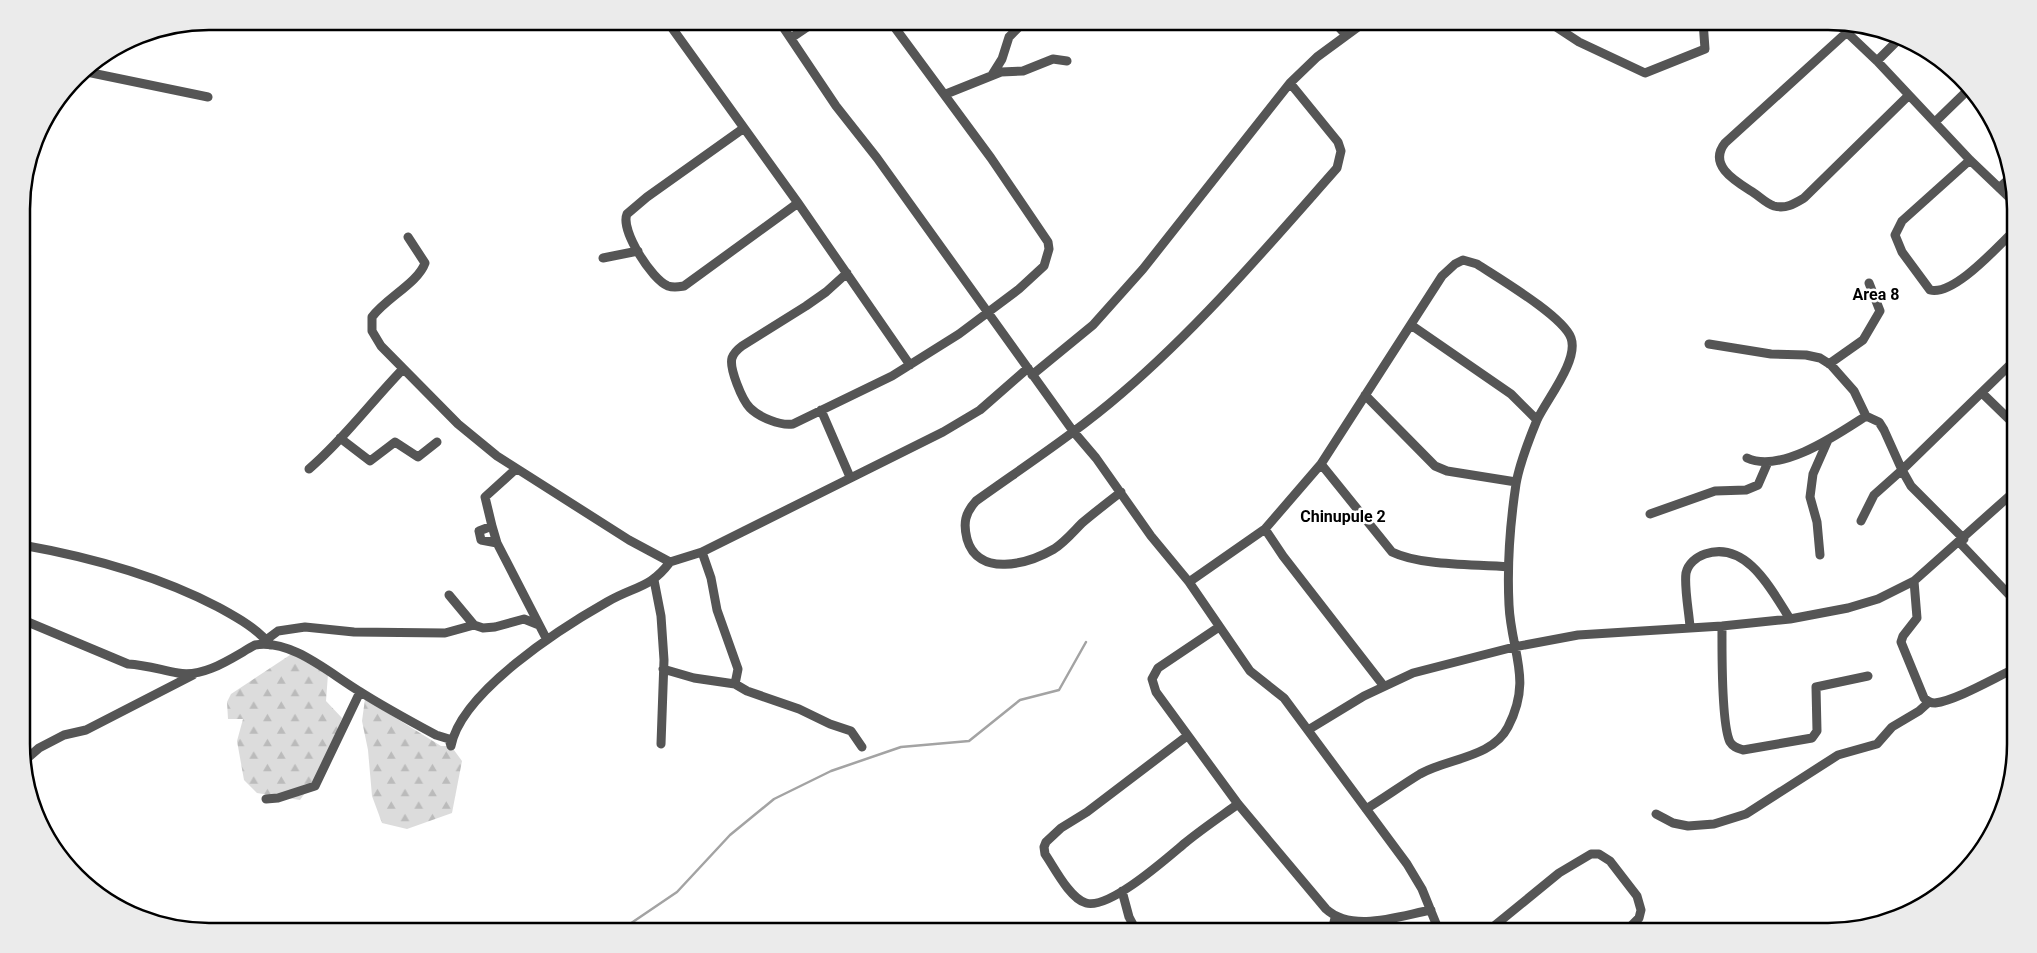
<svg xmlns="http://www.w3.org/2000/svg" width="2037" height="953" font-family="Roboto,sans-serif">
<defs>
<pattern id="forest-firs" width="22" height="20" patternUnits="userSpaceOnUse" patternTransform="scale(1.25)"><rect width="22" height="20" fill="#dcdcdc"/><path d="M5 1l3.5 6h-7zM16 11l3.5 6h-7z" fill="#bbb"/></pattern>
</defs>
<rect width="100%" height="100%" fill="#fff"/>
<path fill="url(#forest-firs)" d="M293,653L328,674L326,701L342,718L324,766L300,800L257,793L244,780L237,741L243,719H228L227,702L231,694Z
M365,699L441,746H451L462,761L452,813L407,829L382,823L372,796L368,750L362,721Z"/>
<g fill="none" stroke-linecap="round" stroke-linejoin="round">
<path stroke="#a3a3a3" stroke-width="2.5" d="M618,932L677,892L730,835L774,799L831,771L901,747L969,741L1020,700L1059,690L1086,642"/>
<path stroke="#555" stroke-width="9" d="M667,21L798,203L910,365
M779,21L836,106L877,158L1073,431L1096,458L1151,536L1189,582L1250,671L1284,698L1407,864L1422,889L1439,931
M1333,21L1346,35
M1547,21L1579,42L1645,73L1705,49L1703,21
M1837,23L1877,61L1970,160L2014,202
M1846,33L1725,143C1707,166 1737,182 1754,193C1760,197 1767,204 1774,206C1786,209 1794,204 1804,198L1908,96
M791,38L816,21
M1877,61L1902,36
M82,71L208,97
M992,75L1002,59L1009,37L1025,21
M946,94L1001,72L1023,71L1053,59L1067,61
M1935,122L1970,88
M744,128L647,197L627,214C620,230 652,280 668,286C674,288 678,287 684,286L798,203
M1970,160L1902,221L1895,235L1902,252L1930,290C1954,296 1997,247 2014,231
M1999,188L2012,176
M408,237L425,263C418,283 386,298 372,317V331L381,346L458,424L497,456L629,540L670,562L702,552L943,432L980,410L1028,368
M603,258L638,251
M847,273L826,292L806,306L742,346C738,349 734,352 732,358C729,368 742,400 750,408C759,417 780,426 793,424L892,376L959,334L1019,289L1044,266L1049,249L1048,242L991,158L890,21
M1411,325L1511,394L1537,420
M1709,344L1771,354L1806,355L1820,358L1831,365L1854,391L1866,416L1879,422L1884,430L1902,470L1874,495L1861,521
M1829,364L1863,340L1880,311L1869,283
M1032,375L1093,325L1143,269L1290,83L1317,57L1366,21
M1982,393L2015,425
M1365,395L1435,466L1447,471L1516,482
M821,410L850,477
M340,438L370,461L395,442L418,457L437,442
M1747,458C1781,474 1838,434 1866,416
M1321,464L1392,552C1421,566 1474,564 1508,567
M309,469C344,439 371,402 403,369
M1121,492C1108,502 1095,512 1082,523C1073,532 1065,542 1054,549C1028,564 978,578 967,539C963,523 965,513 976,501C1025,466 1077,432 1122,393C1201,325 1268,246 1337,168L1341,151L1338,142L1290,83
M1650,514L1715,491L1746,490L1758,485L1768,462
M492,526L485,497L516,469
M1265,529L1283,556L1383,685
M1964,539L1911,486L1902,470L2015,360
M497,543L492,526L479,531L481,540L497,543L546,638
M1960,543L2015,601
M22,545C90,557 157,575 218,607C236,617 257,628 270,645
M702,552L711,578L717,610L738,669L735,684
M1820,555L1817,522L1810,497L1813,474L1828,440
M654,580L661,616L664,660L661,744
M1914,581L1917,618L1903,636L1901,642L1924,698C1927,701 1930,703 1935,703C1957,700 1994,678 2016,668
M1189,582L1265,529L1321,464L1442,276L1455,264L1463,260L1477,264C1498,278 1563,316 1571,338C1579,360 1547,399 1537,420C1530,437 1519,466 1516,484C1510,524 1507,565 1509,605C1511,652 1533,679 1508,727C1492,758 1448,758 1420,774C1402,785 1384,798 1366,809
M449,595L474,625L483,628L495,627L524,619L539,625
M23,620L128,664C146,665 161,670 178,673C205,678 233,657 255,645C292,639 329,673 359,691C384,707 410,721 436,735L449,739L451,746
M1722,626C1722,649 1721,724 1730,742C1733,747 1737,748 1743,750L1812,738L1817,731L1816,687L1868,676
M1219,627L1158,668L1152,679L1156,692L1238,804L1326,909C1352,933 1399,916 1431,910
M1690,627C1689,612 1684,587 1686,573C1688,564 1696,557 1705,554C1747,540 1772,591 1790,619
M266,640L278,631L305,627L354,632L445,633L474,625
M663,669L694,678L735,684L747,691L799,709L830,724L851,731L862,747
M1308,730L1364,696L1413,673L1514,647L1578,635L1722,626L1790,619L1848,608L1878,599L1914,581L2015,491
M1187,736L1087,812L1061,828L1046,842L1044,847L1045,854C1054,867 1070,899 1086,903C1109,910 1167,858 1185,843C1202,829 1220,817 1238,804
M451,746C461,692 561,628 607,602C634,586 650,589 670,562
M23,762L39,748L64,735L86,730L193,675
M266,799L278,798L315,786L360,692
M1656,814L1673,823L1688,826L1714,824L1746,814L1838,755L1877,744L1892,727L1919,711L1929,702
M1122,891L1129,917L1137,932
M1332,931L1335,918
M1488,931L1559,873L1591,854H1599L1610,861L1637,896L1641,910L1639,918L1626,931"/>
</g>
<g text-anchor="middle" stroke-width="5" stroke-linejoin="round" paint-order="stroke">
<g font-size="16" font-weight="bold" fill="#000" stroke="#fff">
<text x="1876" y="300">Area 8</text>
<text x="1343" y="522">Chinupule 2</text>
</g>
</g>
<path d="M0 0H2037V953H0ZM209 30H1828A179 179 0 0 1 2007 209V744A179 179 0 0 1 1828 923H209A179 179 0 0 1 30 744V209A179 179 0 0 1 209 30Z" fill="#ebebeb" fill-rule="evenodd"/>
<path fill="none" stroke="#000" stroke-width="2.5" d="M209 30H1828A179 179 0 0 1 2007 209V744A179 179 0 0 1 1828 923H209A179 179 0 0 1 30 744V209A179 179 0 0 1 209 30Z"/>
</svg>
